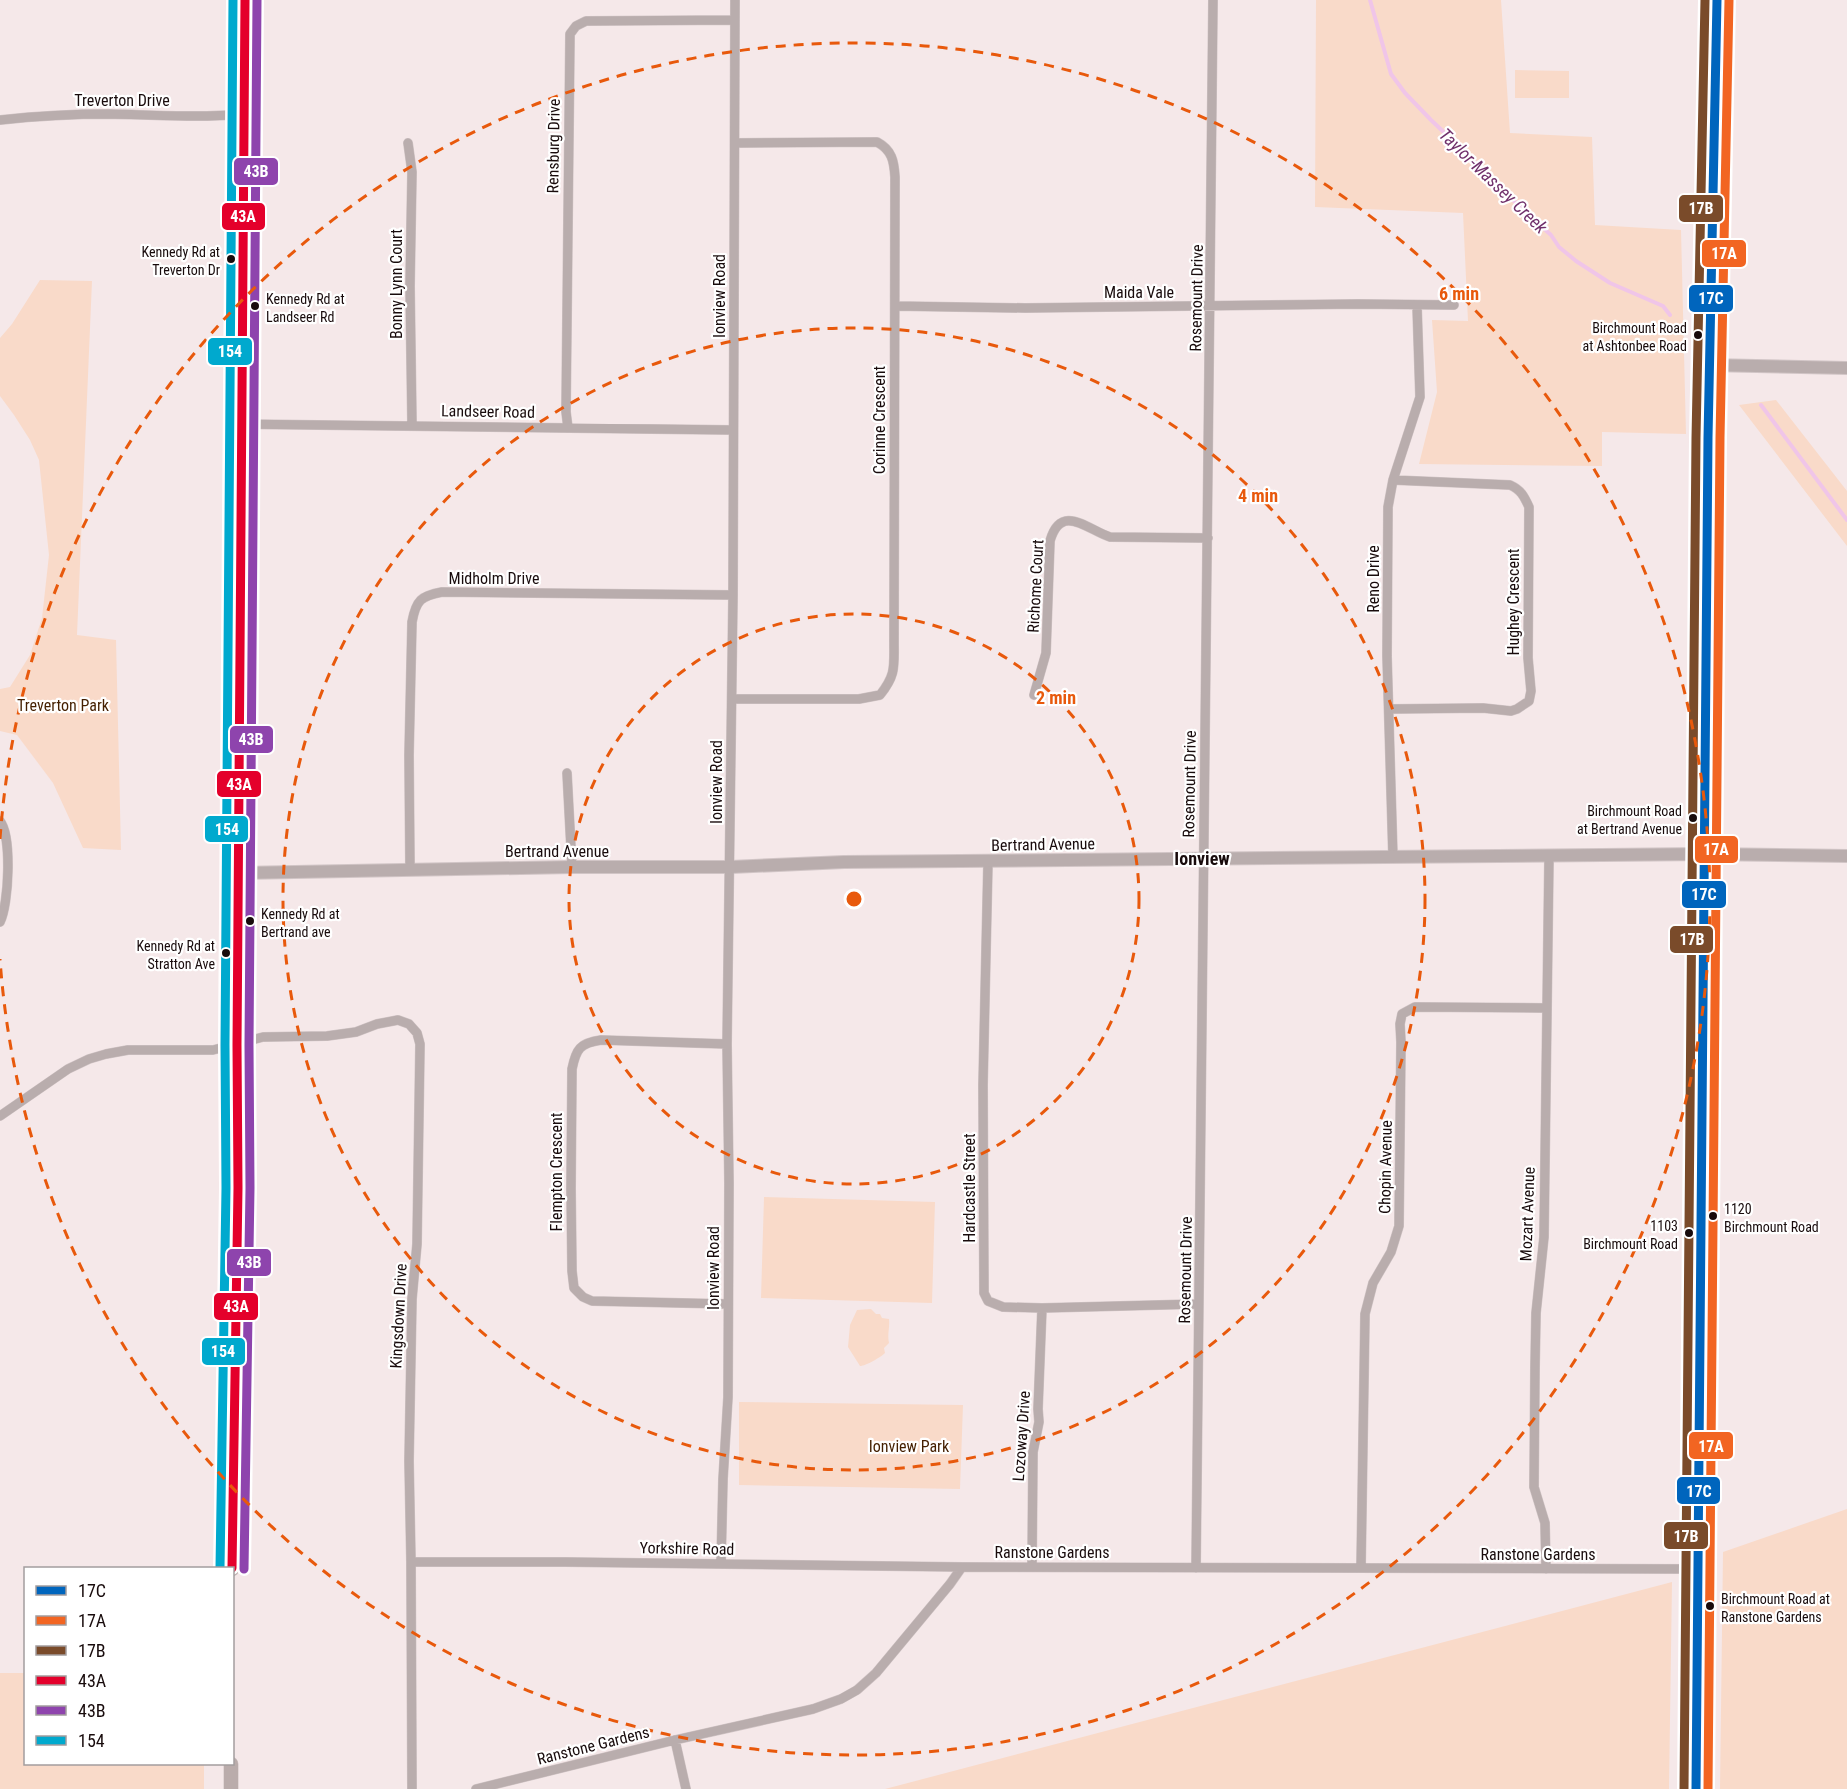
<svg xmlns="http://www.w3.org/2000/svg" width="1847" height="1789" font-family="'Roboto Condensed',sans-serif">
<rect width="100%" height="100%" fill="#f5e8e9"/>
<path fill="#f9dac9" d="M1316,0H1501L1510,133L1592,137L1595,225L1681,230L1686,434L1602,432V466L1419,464L1437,392L1432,320L1468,321L1463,213L1315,207Z
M1515,70L1569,71V98H1515Z
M40,280L92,281L77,635L116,640L121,850L83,848L53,783L17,735L0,731V689L10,687L30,655L42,618L49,555L39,460L30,440L14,415L0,396V338L12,324Z
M1776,400L1847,491V546L1739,405Z
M764,1197L935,1202L932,1303L761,1298Z
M871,1309L876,1314H880L882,1318L889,1319C890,1328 887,1334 889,1343L884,1348L885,1353C881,1357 866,1366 860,1366L848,1347L850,1325L857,1310Z
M739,1402L963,1405L960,1489L739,1485Z
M1847,1509V1789H1720L1723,1552Z
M1672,1582L1669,1789H885Z
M0,1673H25L26,1764H204V1789H0Z"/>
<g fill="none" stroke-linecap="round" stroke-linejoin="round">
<path stroke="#f0c5e8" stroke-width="4" d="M1370,0L1391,74L1405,93L1431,120L1470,157L1491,180L1551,235L1559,247L1576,261L1610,283L1663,306L1670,315
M1761,405L1847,520"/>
<defs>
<path id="minor" d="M0,120C37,116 73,114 110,114C155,115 199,118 244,114
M408,143L412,172L410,286L412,425
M895,306L1025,308L1358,304L1454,305
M242,424L733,430
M568,428L566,412L570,34L576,26L586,21L735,20
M1034,695L1046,653L1050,541C1061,502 1088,530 1110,537L1208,538
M732,699H859L880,695C896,675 894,667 894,642L895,177C894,161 892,150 877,142L735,143
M1389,709L1483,708L1511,711L1517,709L1529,701L1531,691L1528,658L1529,507C1524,496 1521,490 1510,485L1393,480
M567,773L572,867
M0,821C12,836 9,904 0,922
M1393,858L1387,656L1388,507L1393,480L1420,397L1417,306
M988,862L983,1085L984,1293L988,1301L1003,1307L1042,1308L1198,1304
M410,869L409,755L412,622C416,600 421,596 442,592L733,595
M727,1044L601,1040C580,1043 576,1049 572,1069L571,1188L572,1271L574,1288L583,1297L592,1301L728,1304
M0,1116L68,1069L89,1059L106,1054L128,1050H213L263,1037L327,1036L356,1032L377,1024L398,1020L409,1024L417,1033L420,1044L417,1244L412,1299L409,1461L411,1562L412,1789
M411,1562H565L962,1567L1698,1569
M721,1564L723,1479L728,1397L729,1183L727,1044L733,595L735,0
M1032,1567L1033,1452L1039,1422L1038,1409L1042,1308
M1196,1568L1213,0
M1361,1568L1365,1314L1373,1283L1391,1252L1399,1226L1401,1042L1400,1024L1402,1014L1415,1007L1547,1008
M1546,1569L1545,1523L1534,1487L1535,1367L1536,1313L1544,1237L1549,857
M675,1740L686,1789
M476,1789L675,1740L813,1709L841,1699L857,1690L876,1673L950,1584L962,1567"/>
<path id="tertiary" d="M1709,365L1847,368
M239,873L572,867H731L844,862L1705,854L1847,856"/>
<path id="secondary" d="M232,1569L238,1188L237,1045L245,0
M231,1789V1764
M1696,1789L1708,438L1713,136L1717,0"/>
</defs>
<use href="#minor" stroke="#d1c5c6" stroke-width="10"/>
<use href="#tertiary" stroke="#d1c5c6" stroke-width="14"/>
<use href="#secondary" stroke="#d1c5c6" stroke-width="15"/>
<use href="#minor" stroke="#b9adad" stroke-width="9"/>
<use href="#tertiary" stroke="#b9adad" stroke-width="12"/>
<use href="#secondary" stroke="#baacab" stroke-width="14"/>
<defs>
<path id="bus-1" d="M1696,1789L1708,438L1717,0"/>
<path id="bus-2" d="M1708,1789L1720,438L1729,0"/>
<path id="bus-3" d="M1684,1789L1696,438L1705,0"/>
<path id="bus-4" d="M232,1568L238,1188L237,1045L245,0"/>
<path id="bus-5" d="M244,1569L250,1188L249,1045L257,0"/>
<path id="bus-6" d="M220,1568L226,1188L225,1045L233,0"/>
</defs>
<use href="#bus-1" stroke="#fff" stroke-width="14"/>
<use href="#bus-2" stroke="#fff" stroke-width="14"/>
<use href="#bus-3" stroke="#fff" stroke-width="14"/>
<use href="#bus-4" stroke="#fff" stroke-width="14"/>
<use href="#bus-5" stroke="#fff" stroke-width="14"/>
<use href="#bus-6" stroke="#fff" stroke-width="14"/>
<use href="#bus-1" stroke="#0065bd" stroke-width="9"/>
<use href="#bus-2" stroke="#f26522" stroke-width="9"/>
<use href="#bus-3" stroke="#7a4b2a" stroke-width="9"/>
<use href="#bus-4" stroke="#e4002b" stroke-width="9"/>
<use href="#bus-5" stroke="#8e44ad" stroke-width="9"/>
<use href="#bus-6" stroke="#00a9ce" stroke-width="9"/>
</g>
<g fill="none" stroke="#e8590c" stroke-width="3" stroke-dasharray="10 8">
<circle cx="854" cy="899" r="285"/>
<circle cx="854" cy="899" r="571"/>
<path d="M0 839A856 856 0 1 1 0 959"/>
</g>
<g fill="#180b0c" stroke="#fff" stroke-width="2">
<circle cx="231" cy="259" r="5"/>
<circle cx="255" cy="306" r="5"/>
<circle cx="1698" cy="335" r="5"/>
<circle cx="1693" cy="818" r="5"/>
<circle cx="250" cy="921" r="5"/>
<circle cx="226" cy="953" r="5"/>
<circle cx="1713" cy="1216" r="5"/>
<circle cx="1689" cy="1233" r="5"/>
<circle cx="1710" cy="1606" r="5"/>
</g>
<g text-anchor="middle" stroke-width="4.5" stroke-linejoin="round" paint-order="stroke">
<g font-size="14" fill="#180b0c" stroke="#fff" text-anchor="end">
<text x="220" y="257">Kennedy Rd at<tspan x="220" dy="18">Treverton Dr</tspan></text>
<text x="266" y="304" text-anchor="start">Kennedy Rd at<tspan x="266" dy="18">Landseer Rd</tspan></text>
<text x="1687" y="333">Birchmount Road<tspan x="1687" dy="18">at Ashtonbee Road</tspan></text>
<text x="1682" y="816">Birchmount Road<tspan x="1682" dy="18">at Bertrand Avenue</tspan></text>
<text x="261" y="919" text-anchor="start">Kennedy Rd at<tspan x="261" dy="18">Bertrand ave</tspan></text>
<text x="215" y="951">Kennedy Rd at<tspan x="215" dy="18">Stratton Ave</tspan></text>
<text x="1724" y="1214" text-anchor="start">1120<tspan x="1724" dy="18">Birchmount Road</tspan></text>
<text x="1678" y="1231">1103<tspan x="1678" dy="18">Birchmount Road</tspan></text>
<text x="1721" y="1604" text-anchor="start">Birchmount Road at<tspan x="1721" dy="18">Ranstone Gardens</tspan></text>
</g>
<g font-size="16" fill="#180b0c" stroke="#fff">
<text x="122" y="106">Treverton Drive</text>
<text transform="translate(553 146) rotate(-89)" y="6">Rensburg Drive</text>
<text transform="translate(396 284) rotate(-90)" y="6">Bonny Lynn Court</text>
<text x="1139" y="298">Maida Vale</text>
<text transform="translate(719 296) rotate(-90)" y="6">Ionview Road</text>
<text transform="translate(1196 298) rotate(-89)" y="6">Rosemount Drive</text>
<text transform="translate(488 411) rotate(1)" y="6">Landseer Road</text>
<text transform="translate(879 420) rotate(-90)" y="6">Corinne Crescent</text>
<text x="494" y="584">Midholm Drive</text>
<text transform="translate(1373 579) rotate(-90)" y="6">Reno Drive</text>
<text transform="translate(1035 586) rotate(-87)" y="6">Richome Court</text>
<text transform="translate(1513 602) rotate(-90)" y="6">Hughey Crescent</text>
<text transform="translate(716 782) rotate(-90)" y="6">Ionview Road</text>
<text transform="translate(1189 784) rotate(-89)" y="6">Rosemount Drive</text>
<text transform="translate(1043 844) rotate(-1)" y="6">Bertrand Avenue</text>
<text x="557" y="857">Bertrand Avenue</text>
<text transform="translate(1385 1167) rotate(-89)" y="6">Chopin Avenue</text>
<text transform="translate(556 1172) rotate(-90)" y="6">Flempton Crescent</text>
<text transform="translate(969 1188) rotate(-90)" y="6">Hardcastle Street</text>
<text transform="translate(1527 1214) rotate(-88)" y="6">Mozart Avenue</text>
<text transform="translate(713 1268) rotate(-90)" y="6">Ionview Road</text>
<text transform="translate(1185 1270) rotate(-89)" y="6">Rosemount Drive</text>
<text transform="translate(398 1316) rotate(-87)" y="6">Kingsdown Drive</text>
<text transform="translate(1021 1436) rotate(-86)" y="6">Lozoway Drive</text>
<text transform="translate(687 1548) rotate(1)" y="6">Yorkshire Road</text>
<text x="1052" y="1558">Ranstone Gardens</text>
<text x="1538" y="1560">Ranstone Gardens</text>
<text transform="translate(593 1745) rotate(-14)" y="6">Ranstone Gardens</text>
</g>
<g font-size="16" fill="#441f00" stroke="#fff">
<text x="63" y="711">Treverton Park</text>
<text x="909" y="1452">Ionview Park</text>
</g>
<g font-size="18" font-style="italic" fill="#70306b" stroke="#fff">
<text transform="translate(1493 181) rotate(44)" y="6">Taylor-Massey Creek</text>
</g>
<g font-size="18" font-weight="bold" fill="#180b0c" stroke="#fff">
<text x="1202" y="865">Ionview</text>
</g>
</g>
<circle cx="854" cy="899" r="9" fill="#e8590c" stroke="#fff" stroke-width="3"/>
<g font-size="18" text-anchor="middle" font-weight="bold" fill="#e8590c" stroke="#fff" stroke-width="4.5" stroke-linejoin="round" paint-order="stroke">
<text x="1459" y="300">6 min</text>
<text x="1258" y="502">4 min</text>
<text x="1056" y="704">2 min</text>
</g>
<g stroke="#fff" stroke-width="2">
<rect x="233" y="157" width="46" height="29" rx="6" fill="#8e44ad"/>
<rect x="1678" y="194" width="46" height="29" rx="6" fill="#7a4b2a"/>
<rect x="221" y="202" width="45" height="29" rx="6" fill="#e4002b"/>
<rect x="1701" y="239" width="46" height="29" rx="6" fill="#f26522"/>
<rect x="1688" y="284" width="46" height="29" rx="6" fill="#0065bd"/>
<rect x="207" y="337" width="46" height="29" rx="6" fill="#00a9ce"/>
<rect x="229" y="725" width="45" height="29" rx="6" fill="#8e44ad"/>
<rect x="216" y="770" width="46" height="28" rx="6" fill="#e4002b"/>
<rect x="204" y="815" width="45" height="28" rx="6" fill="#00a9ce"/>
<rect x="1694" y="835" width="45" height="29" rx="6" fill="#f26522"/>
<rect x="1681" y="880" width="46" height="29" rx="6" fill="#0065bd"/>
<rect x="1669" y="925" width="45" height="29" rx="6" fill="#7a4b2a"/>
<rect x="226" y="1248" width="46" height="29" rx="6" fill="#8e44ad"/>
<rect x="213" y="1292" width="46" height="29" rx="6" fill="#e4002b"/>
<rect x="201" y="1337" width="45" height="29" rx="6" fill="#00a9ce"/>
<rect x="1688" y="1431" width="46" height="29" rx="6" fill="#f26522"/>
<rect x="1676" y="1476" width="45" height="29" rx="6" fill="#0065bd"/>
<rect x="1663" y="1521" width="46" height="29" rx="6" fill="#7a4b2a"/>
</g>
<g font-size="16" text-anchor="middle" font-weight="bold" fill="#fff">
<text x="256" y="177">43B</text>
<text x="1701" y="214">17B</text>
<text x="243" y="222">43A</text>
<text x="1724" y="259">17A</text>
<text x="1711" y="304">17C</text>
<text x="230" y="357">154</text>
<text x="251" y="745">43B</text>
<text x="239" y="790">43A</text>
<text x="227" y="835">154</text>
<text x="1716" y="855">17A</text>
<text x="1704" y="900">17C</text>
<text x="1692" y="945">17B</text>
<text x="249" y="1268">43B</text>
<text x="236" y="1312">43A</text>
<text x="223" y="1357">154</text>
<text x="1711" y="1452">17A</text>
<text x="1699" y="1497">17C</text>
<text x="1686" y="1542">17B</text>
</g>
<rect x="24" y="1567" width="210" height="198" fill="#ffffff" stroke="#a39d9e" stroke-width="1.5"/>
<rect x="36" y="1586" width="30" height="9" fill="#0065bd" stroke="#a39d9e" stroke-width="1.5"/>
<text x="78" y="1597" font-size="18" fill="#180b0c">17C</text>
<rect x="36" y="1616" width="30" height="9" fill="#f26522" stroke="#a39d9e" stroke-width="1.5"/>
<text x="78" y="1627" font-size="18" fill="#180b0c">17A</text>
<rect x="36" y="1646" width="30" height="9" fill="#7a4b2a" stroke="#a39d9e" stroke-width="1.5"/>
<text x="78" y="1657" font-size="18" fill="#180b0c">17B</text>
<rect x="36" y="1676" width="30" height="9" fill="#e4002b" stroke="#a39d9e" stroke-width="1.5"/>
<text x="78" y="1687" font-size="18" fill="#180b0c">43A</text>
<rect x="36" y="1706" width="30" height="9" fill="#8e44ad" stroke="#a39d9e" stroke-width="1.5"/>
<text x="78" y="1717" font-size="18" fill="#180b0c">43B</text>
<rect x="36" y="1736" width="30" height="9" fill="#00a9ce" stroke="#a39d9e" stroke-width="1.5"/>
<text x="78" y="1747" font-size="18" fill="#180b0c">154</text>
</svg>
